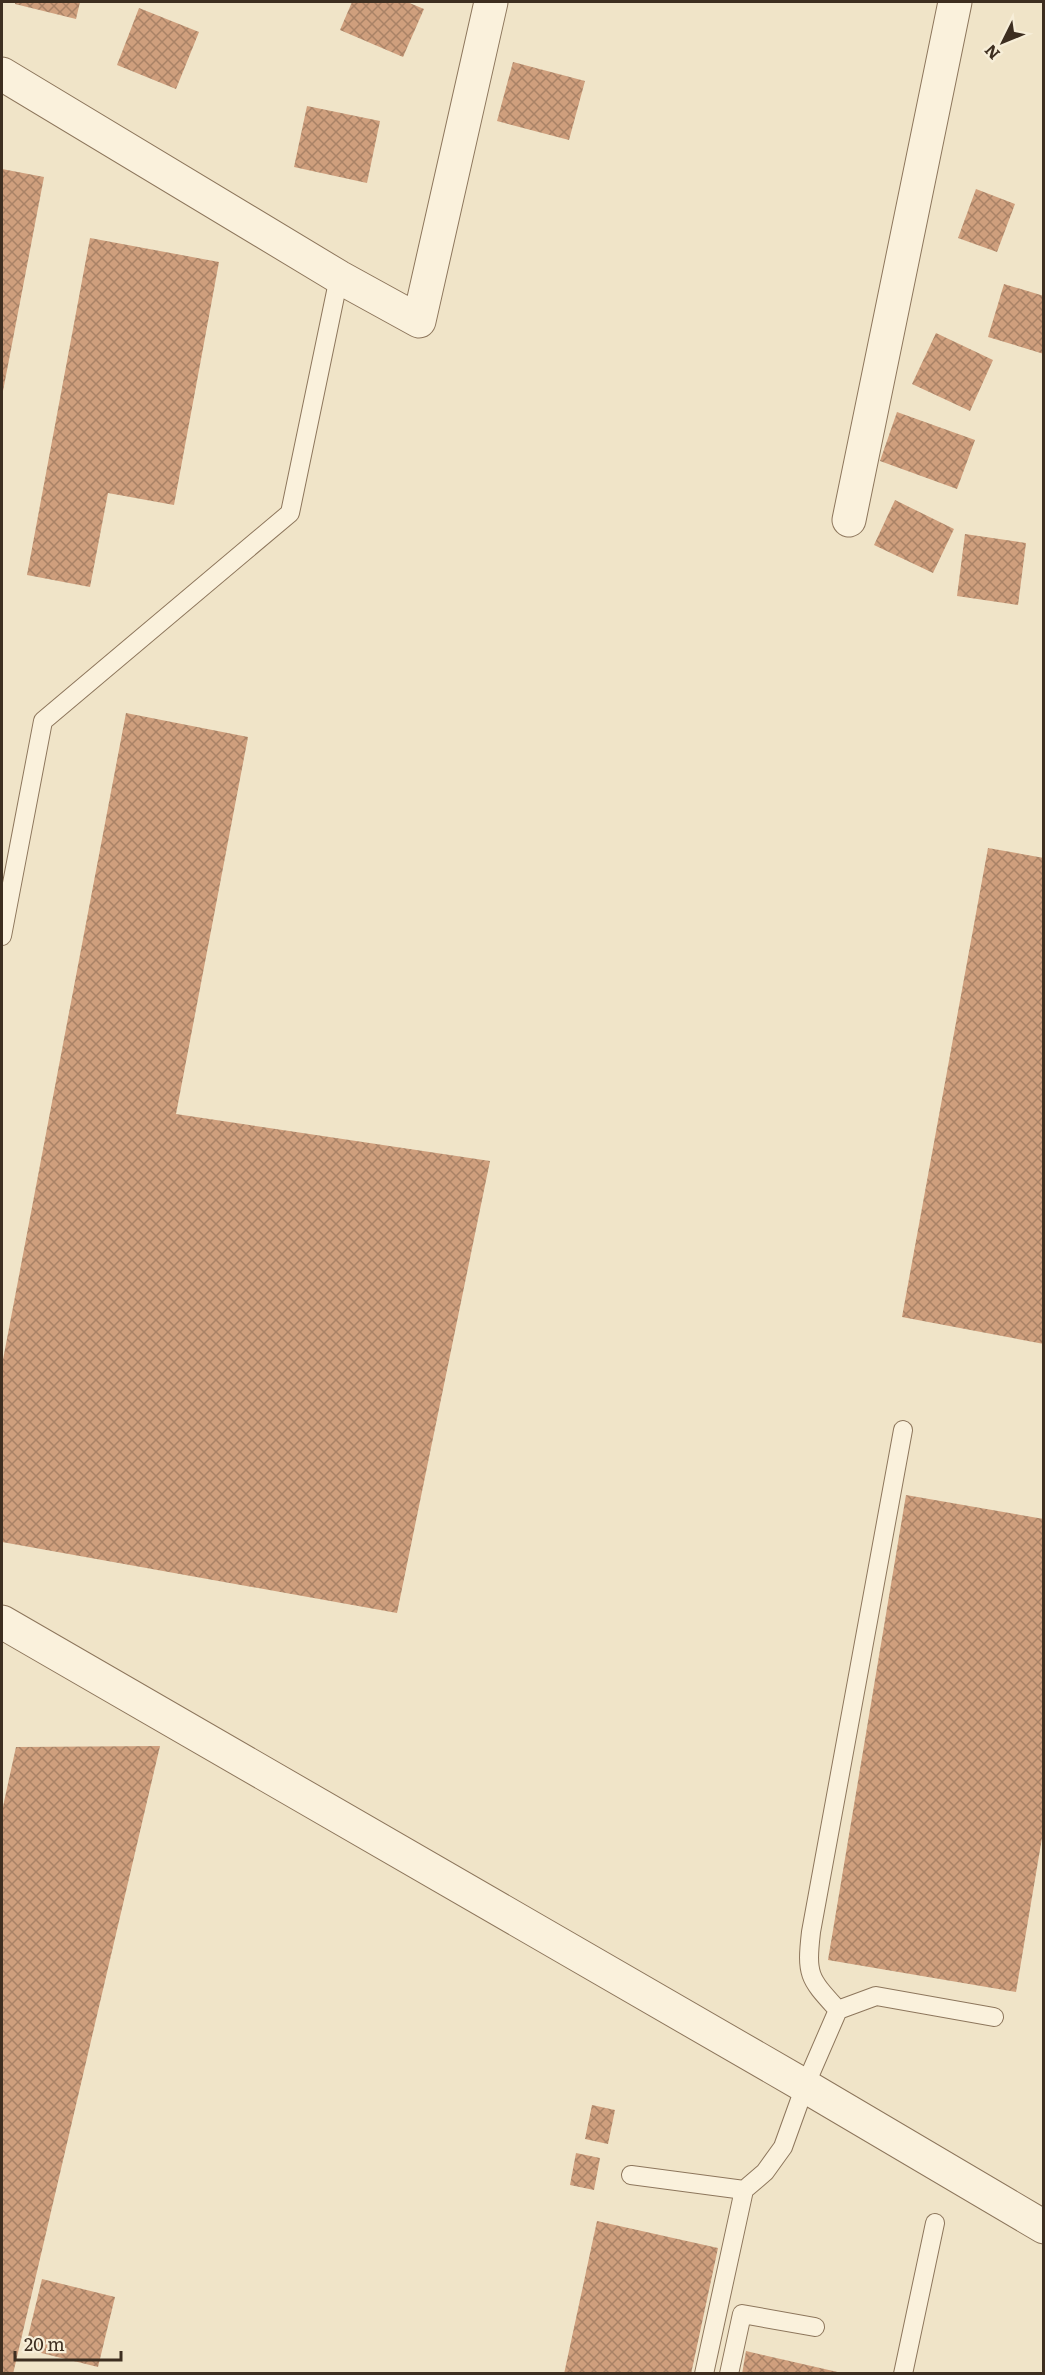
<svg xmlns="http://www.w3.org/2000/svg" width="1045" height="2375" font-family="Literata,serif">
<defs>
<pattern id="building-cross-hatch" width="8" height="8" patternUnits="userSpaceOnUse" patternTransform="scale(1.5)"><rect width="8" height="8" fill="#cf9f7d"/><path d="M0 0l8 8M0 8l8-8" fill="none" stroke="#a98266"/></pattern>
</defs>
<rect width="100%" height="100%" fill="#f0e4c8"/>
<path fill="url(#building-cross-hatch)" d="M15,2H80L76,19L15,4Z
M352,2H407L424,9L403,57L340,30Z
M139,8L199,32L176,89L117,65Z
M513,62L585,81L569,140L497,121Z
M307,106L380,121L367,183L294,167Z
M2,169L44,177L3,391H2Z
M976,189L1015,204L997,252L958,238Z
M90,238L219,262L174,505L108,493L90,587L27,575Z
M1004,284L1044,296V354L988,337Z
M936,333L993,360L970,411L912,384Z
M897,412L975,440L957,489L880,461Z
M895,500L954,529L933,573L874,545Z
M965,534L1026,543L1018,605L957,596Z
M126,713L248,737L176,1114L490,1161L397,1613L2,1542V1365Z
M988,848L1044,858V1344L902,1317Z
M906,1495L1044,1519V1826L1016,1992L828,1960Z
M160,1746L13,2374H2V1811L16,1747Z
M592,2105L615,2110L608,2144L585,2139Z
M576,2153L600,2158L594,2190L570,2185Z
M597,2221L718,2248L691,2374H564Z
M42,2279L115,2297L98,2367L25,2349Z
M746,2351L842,2373V2374H742Z"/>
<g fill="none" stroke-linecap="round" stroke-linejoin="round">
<defs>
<path id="lane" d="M2,936L43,721L290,513L339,277
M838,2010C809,1978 806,1976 811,1932L903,1430
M631,2175L744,2190L704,2374
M744,2190L765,2172L783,2147L805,2086L838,2010L876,1996L994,2017
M729,2374L742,2314L815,2327
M903,2374L935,2223"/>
<path id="street" d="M2,74L339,277L419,321L491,2
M849,520L955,2
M2,1622L805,2086L1044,2227"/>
</defs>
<use href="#lane" stroke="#8d765c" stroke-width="20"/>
<use href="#street" stroke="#8d765c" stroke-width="35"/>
<use href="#lane" stroke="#faf1dc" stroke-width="18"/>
<use href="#street" stroke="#faf1dc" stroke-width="33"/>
</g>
<rect width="1045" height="2375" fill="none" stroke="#3d2e20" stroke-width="6"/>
<g transform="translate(1003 42) rotate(227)" stroke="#f7eed8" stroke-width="4.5" paint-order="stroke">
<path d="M0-4.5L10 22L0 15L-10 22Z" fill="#3d2e20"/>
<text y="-9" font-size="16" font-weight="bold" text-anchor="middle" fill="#3d2e20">N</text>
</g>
<path d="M15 2351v9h106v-9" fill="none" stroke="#3d2e20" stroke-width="3"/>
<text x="24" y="2351" font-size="18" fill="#3d2e20" stroke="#f7eed8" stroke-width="4.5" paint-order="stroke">20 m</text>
</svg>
